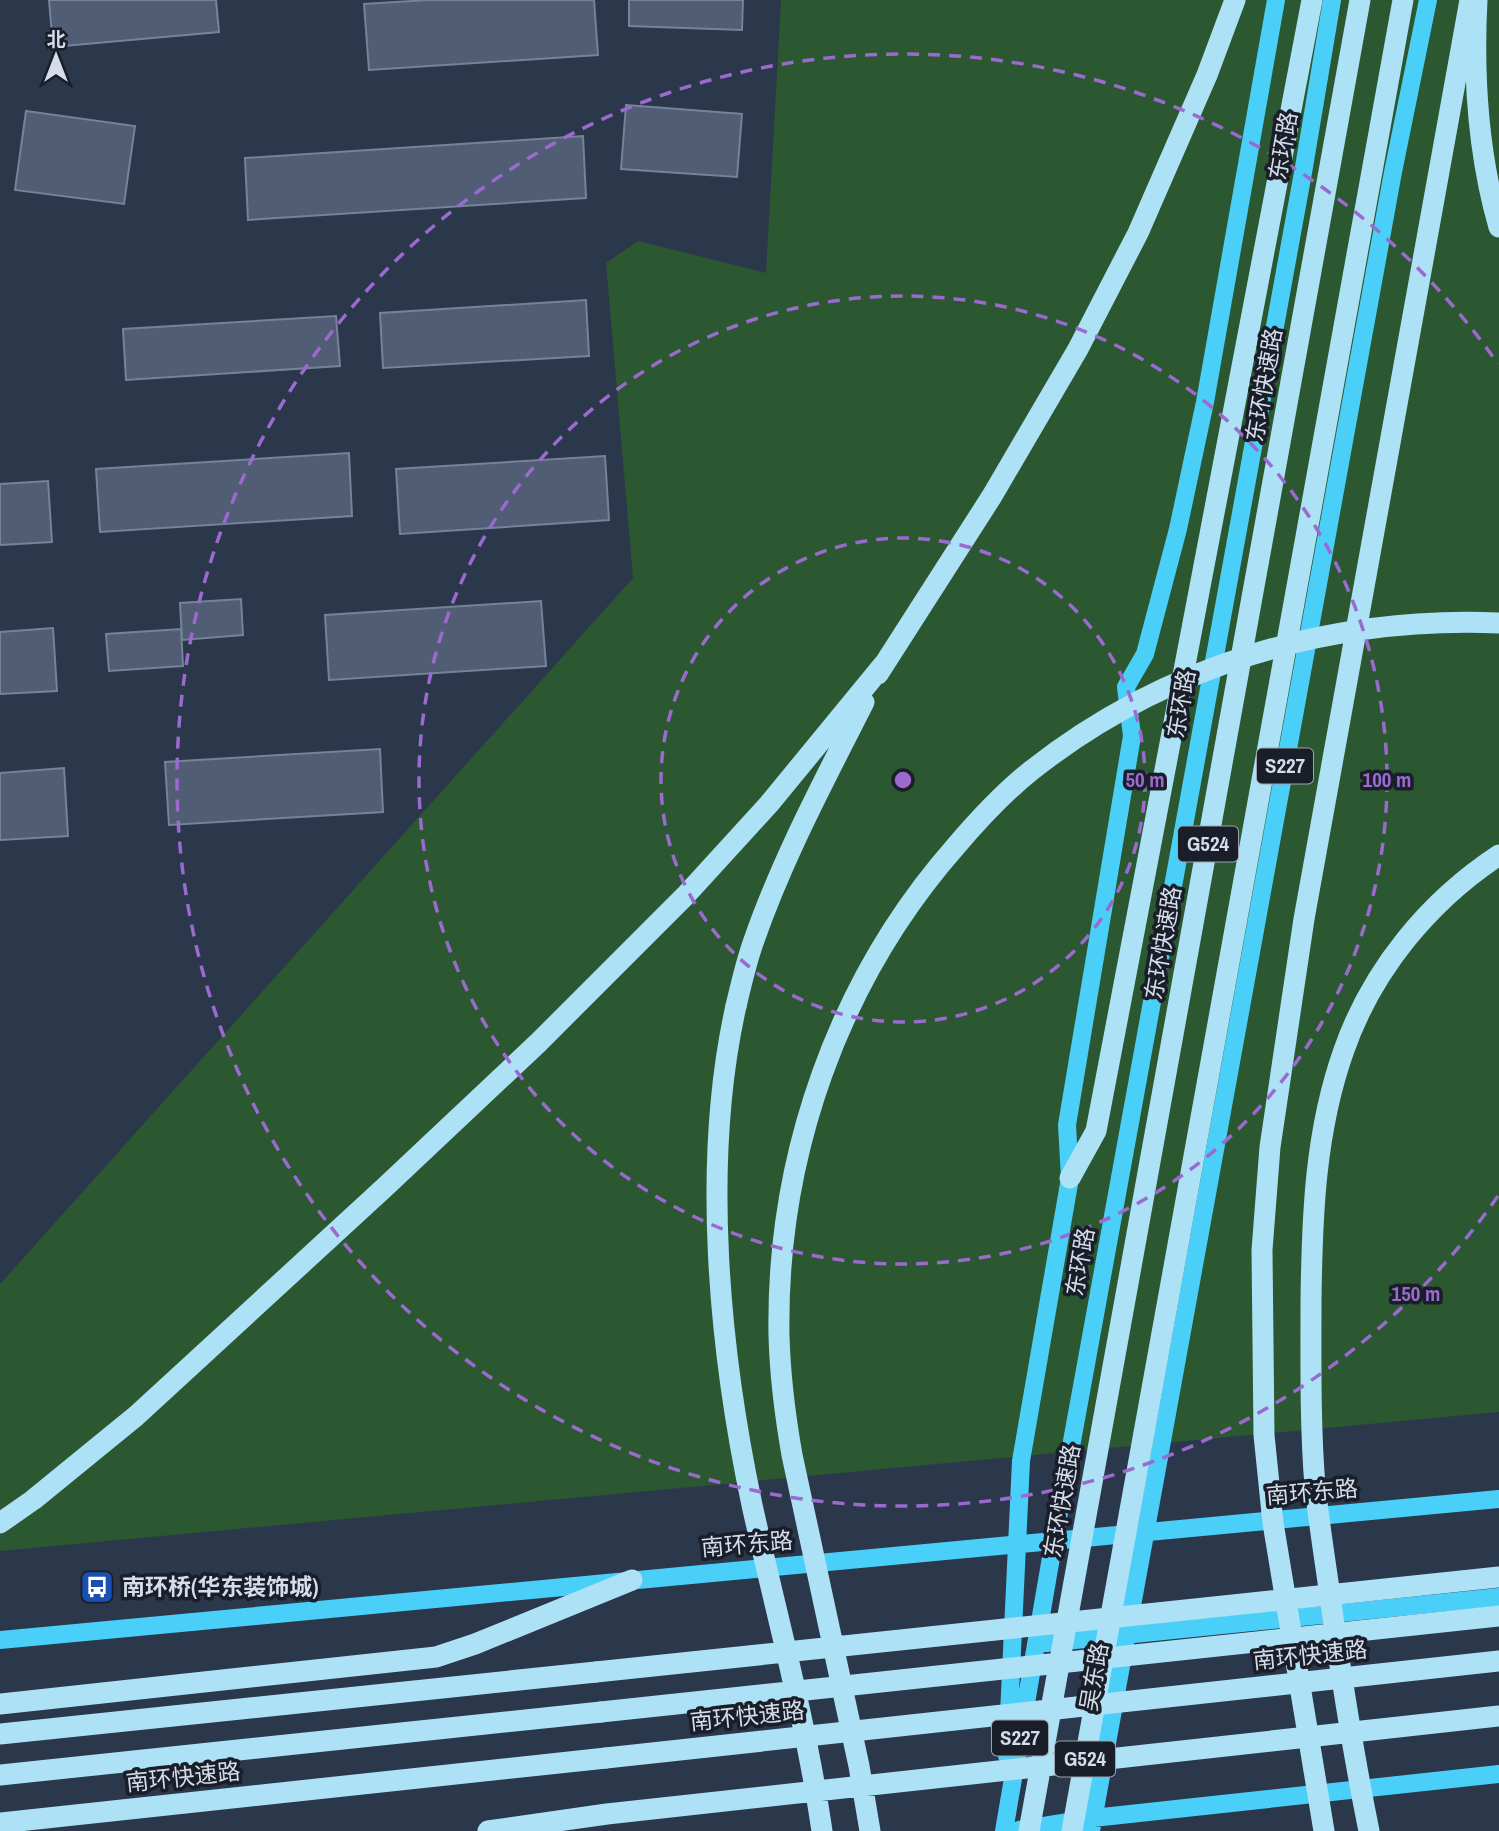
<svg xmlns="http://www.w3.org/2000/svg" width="1499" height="1831" font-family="'Archivo Narrow','Noto Sans SC',sans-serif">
<rect width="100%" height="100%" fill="#2b374b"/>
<path fill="#2b5731" d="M781,0H1499V1412L0,1551V1284L633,578L606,263L638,241L766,273Z"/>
<path fill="#505d74" stroke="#75829a" stroke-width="2" d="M49,0H216L219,32L53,47Z
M428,0H594L598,55L369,70L364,4Z
M629,0H743L742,30L629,26Z
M626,105L742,114L737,177L621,169Z
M26,111L135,126L124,204L15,190Z
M583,136L586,198L248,220L245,158Z
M586,300L589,356L383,368L380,313Z
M336,316L340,366L126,380L123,329Z
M349,453L352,516L100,532L96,469Z
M605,456L609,520L400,534L396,469Z
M48,481L52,542L0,545V484Z
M241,599L243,635L182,640L180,603Z
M541,601L546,666L329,680L325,615Z
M53,628L57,691L0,694V632Z
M181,629L183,666L109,671L106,634Z
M380,749L383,812L169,825L165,762Z
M64,768L68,836L0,840V773Z"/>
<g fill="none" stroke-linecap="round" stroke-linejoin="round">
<path stroke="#4acff8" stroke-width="18" d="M0,1640L1499,1499
M1036,1644L1499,1597
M1007,1756L1021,1461L1070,1178L1067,1125L1132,736L1126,687L1145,654L1178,529L1205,402L1276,0
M1019,1830L1093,1818L1499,1774
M1004,1831L1054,1540L1304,167L1332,0
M1091,1831L1393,172L1428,0"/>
<path stroke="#ade1f5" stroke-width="21" d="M1477,0C1473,76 1478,154 1499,227
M878,674L992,496L1078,349L1138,233L1207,75L1235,0
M736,1006C741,985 746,963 753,943C782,859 824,781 864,702
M1070,1178L1096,1131L1312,0
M0,1523L33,1500L136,1416L384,1188L538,1043L685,896L769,804L884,664
M0,1704L436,1657L475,1644L632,1580
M0,1734L596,1672
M0,1775L601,1712
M0,1823L606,1758"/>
<path stroke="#ade1f5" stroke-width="21" d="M736,1006C701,1162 719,1349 752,1505C776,1613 806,1721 822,1831
M596,1672L1499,1577
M601,1712L1499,1616
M606,1758L1499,1661
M488,1831L607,1814L1499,1716
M870,1831L859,1766L792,1455C785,1415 780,1376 779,1335C776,1157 838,980 956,846C979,819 1004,792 1032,770C1165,665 1331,616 1499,623
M1029,1831L1360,0
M1072,1831L1403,0
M1324,1831L1273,1523L1264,1435L1262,1250L1270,1147L1304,919L1470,0
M1369,1831C1353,1752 1341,1676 1330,1596C1325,1560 1319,1523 1315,1486C1310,1425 1311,1362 1311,1301C1312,1216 1315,1131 1344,1050C1372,970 1429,901 1499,855"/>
</g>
<g fill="none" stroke="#9a6ace" stroke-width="3.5" stroke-dasharray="12 9">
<circle cx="903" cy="780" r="242"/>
<circle cx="903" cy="780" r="484"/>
<path d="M1498 1196A726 726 0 1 1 1498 364"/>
</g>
<defs>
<symbol id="bus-square" viewBox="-11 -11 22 22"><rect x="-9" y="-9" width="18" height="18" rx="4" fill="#1a4fb4" stroke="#191e28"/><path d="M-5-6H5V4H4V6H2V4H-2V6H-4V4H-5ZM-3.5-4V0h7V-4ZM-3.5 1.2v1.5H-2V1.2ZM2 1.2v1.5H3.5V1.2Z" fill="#fff"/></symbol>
</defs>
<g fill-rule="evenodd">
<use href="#bus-square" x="78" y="1568" width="38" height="38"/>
</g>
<g text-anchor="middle" stroke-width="7" stroke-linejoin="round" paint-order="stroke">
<g fill="#191e28" stroke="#9da3b0" stroke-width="2">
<rect x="1257" y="748.5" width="56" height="35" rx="5"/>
<rect x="1178" y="826.5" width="60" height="35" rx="5"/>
<rect x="992" y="1720.5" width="56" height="35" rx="5"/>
<rect x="1055" y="1741.5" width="60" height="35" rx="5"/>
</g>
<g font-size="21" font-weight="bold" fill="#d5dcea">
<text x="1285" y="773">S227</text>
<text x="1208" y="851">G524</text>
<text x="1020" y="1745">S227</text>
<text x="1085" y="1766">G524</text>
</g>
<g font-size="23" fill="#d5dcea" stroke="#191e28">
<text transform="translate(1283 146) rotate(-80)" y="8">东环路</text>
<text transform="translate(1264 385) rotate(-80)" y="8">东环快速路</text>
<text transform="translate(1181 704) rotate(-80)" y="8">东环路</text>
<text transform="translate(1163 943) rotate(-80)" y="8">东环快速路</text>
<text transform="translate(1080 1262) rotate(-80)" y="8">东环路</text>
<text transform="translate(1312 1492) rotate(-5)" y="8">南环东路</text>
<text transform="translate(1062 1501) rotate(-80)" y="8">东环快速路</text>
<text transform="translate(747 1544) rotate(-5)" y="8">南环东路</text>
<text transform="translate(1310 1655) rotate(-6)" y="8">南环快速路</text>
<text transform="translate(1094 1677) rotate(-80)" y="8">吴东路</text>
<text transform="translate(747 1716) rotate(-6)" y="8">南环快速路</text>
<text transform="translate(183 1777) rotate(-6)" y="8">南环快速路</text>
</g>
<g font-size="23" font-weight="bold" fill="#d5dcea" stroke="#191e28" text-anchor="start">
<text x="122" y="1595">南环桥(华东装饰城)</text>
</g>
</g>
<circle cx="903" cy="780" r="10" fill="#9a6ace" stroke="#191e28" stroke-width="3.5"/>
<g font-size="21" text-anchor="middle" font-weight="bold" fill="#9a6ace" stroke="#191e28" stroke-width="7" stroke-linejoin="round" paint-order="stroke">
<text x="1145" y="787">50 m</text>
<text x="1387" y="787">100 m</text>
<text x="1416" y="1301">150 m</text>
</g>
<g transform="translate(56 56)" stroke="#191e28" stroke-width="5" paint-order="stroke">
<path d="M0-5L12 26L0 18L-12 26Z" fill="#d5dcea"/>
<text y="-10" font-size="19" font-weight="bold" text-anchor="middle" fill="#d5dcea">北</text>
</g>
</svg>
